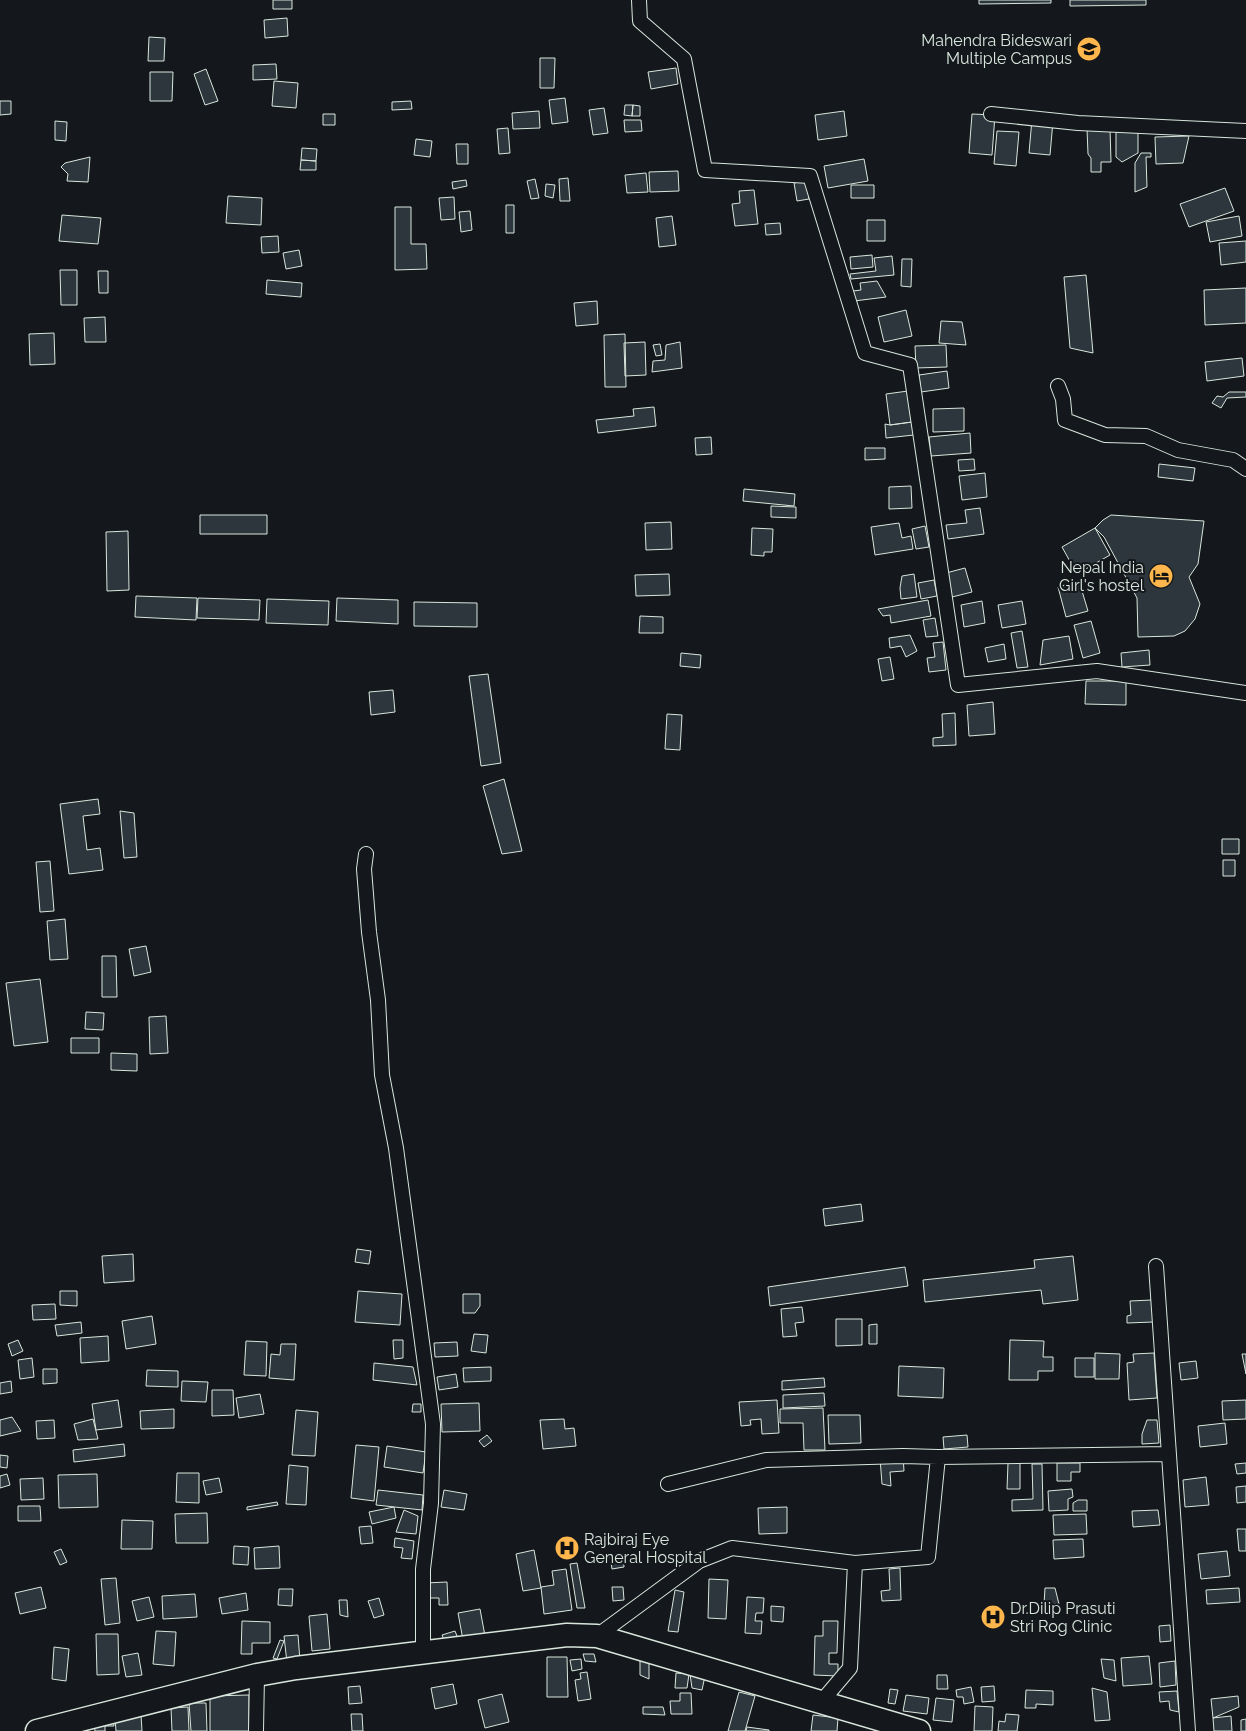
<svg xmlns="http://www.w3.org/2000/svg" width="1246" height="1731" font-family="Raleway,sans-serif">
<rect width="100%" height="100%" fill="#14181c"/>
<path fill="#2c363c" stroke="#d8e6dc" d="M273,0H292V9H273Z
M979,0H1051V3L979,4Z
M1070,0H1146V5L1070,6Z
M287,18L288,36L265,38L264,20Z
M149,37L165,38L164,61H148Z
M540,58H555L554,88H540Z
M276,64L277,79L253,80V65Z
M676,68L678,84L651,89L648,72Z
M206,69L218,101L205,105L194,74Z
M150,72H173L172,101H150Z
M274,81L298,83L296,108L272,106Z
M565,98L568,122L552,124L549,100Z
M0,101H11V114L0,115Z
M411,101L412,109L392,110V102Z
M625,105H633L632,116L624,115Z
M633,105L640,106V116H632Z
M604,108L608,133L593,135L589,110Z
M539,111L540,128L513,129L512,113Z
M844,111L847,136L818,140L815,115Z
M323,114H335V125H323Z
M972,114L995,115L992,155L969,153Z
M1032,119L1053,121L1050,155L1029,153Z
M624,120H641L642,131L625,132Z
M55,121L67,122L66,141L55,140Z
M508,128L510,153L499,154L497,129Z
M1087,129H1110L1111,162H1101V172H1091V158L1088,154Z
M997,131L1019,132L1016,166L994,164Z
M1116,131H1138V153L1122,162L1116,157Z
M1189,136L1183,163L1156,164L1155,137Z
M416,139L432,141L430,157L414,155Z
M456,144H468V164H457Z
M302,148L317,149L316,161L301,160Z
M1141,153H1151V157H1146L1147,187L1135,192V163Z
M90,157L88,182L67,181L68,174L61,167L65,163Z
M864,159L868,181L828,188L824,166Z
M301,160L316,161V170H300Z
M678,171L679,191L650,192L649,172Z
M646,173L648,192L627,193L625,175Z
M568,178L570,201H560L559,179Z
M535,179L539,198L531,199L527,181Z
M466,180L467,186L453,189L452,182Z
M807,181L809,199L797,201L794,183Z
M546,184L555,185L553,198L545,196Z
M851,185H874V198H851Z
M1225,188L1234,211L1189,227L1180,204Z
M754,190L758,224L735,226L732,204L740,203L739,191Z
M228,196L262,198L261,225L226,223Z
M454,197L455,219L441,220L439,198Z
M506,205H514V233H506Z
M395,207H411V244H426L427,269L395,270Z
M470,211L472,230L461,232L459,212Z
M62,215L101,218L98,244L59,241Z
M672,216L676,245L659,247L656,218Z
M1239,216L1242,236L1210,242L1206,222Z
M867,220H885V241H867Z
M780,223L781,234L766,235L765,224Z
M278,236L279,252L262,253L261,237Z
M1246,241V262L1221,265L1219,243Z
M299,250L302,266L286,269L283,253Z
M872,255L873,267L851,269L850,257Z
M892,256L894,275L851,279L850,274L876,271L874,258Z
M902,259H912L911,287L901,286Z
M60,270H77V305H61Z
M98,271H108V293H99Z
M1086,275L1093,353L1070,348L1064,277Z
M267,280L302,283L301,297L266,294Z
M877,281L886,297L854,301L853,291L861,290L860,283Z
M1246,288V323L1205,325L1204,290Z
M597,301L598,324L576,326L574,303Z
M906,310L912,336L884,342L878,317Z
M105,317L106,342H85L84,318Z
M941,321L962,322L966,345L939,343Z
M54,333L55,364L30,365L29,334Z
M625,334L626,387H605L604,335Z
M645,342L646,375L625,376L624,343Z
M680,342L682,368L652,372L653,361L665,360L666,345Z
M660,344L662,355L656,356L653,345Z
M946,345L947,367L916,368L915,346Z
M1242,358L1244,376L1207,381L1205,362Z
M947,371L949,388L921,392L919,375Z
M908,391L912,422L890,425L886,394Z
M1229,392H1246V397L1227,398L1221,408L1212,403L1217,396L1223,397Z
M654,407L656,426L598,433L596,420L634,416L633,409Z
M964,408V431L933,432V409Z
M912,422L914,435L886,438L885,424L890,425Z
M970,433L971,453L931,456L929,437Z
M711,437L712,454L696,455L695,438Z
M865,448H885V459L865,460Z
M974,459L975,470L959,471L958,460Z
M1159,464L1195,468L1193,481L1158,477Z
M985,473L987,497L962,500L959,476Z
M911,486L912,508L889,509V487Z
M744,489L795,494L794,506L743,501Z
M771,506L796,507V518L771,517Z
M980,508L984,534L948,539L946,525L967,523L965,510Z
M200,515H267V534H200Z
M1111,515L1204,521L1198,564L1189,577L1200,604L1195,619L1185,631L1174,636L1138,637L1137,598L1104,537L1095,528L1103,520Z
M671,522L672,549L646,550L645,523Z
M899,523L902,538L911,536L913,549L875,555L871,527Z
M925,526L929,547L916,549L912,529Z
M752,528L773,529L772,552H764V556L751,555Z
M1095,528L1110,555L1077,574L1062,547Z
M128,531L129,590L107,591L106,532Z
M965,568L972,592L952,597L946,573Z
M669,574L670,595L636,596L635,575Z
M914,574L917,597L901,599L900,588L902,576Z
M934,580L937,596L921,599L918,583Z
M1079,581L1088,611L1066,617L1058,587Z
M136,596L197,598L196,620L135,617Z
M198,598L260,600L259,620L197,618Z
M337,598L398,600V624L336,621Z
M267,599L329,601L328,625L266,623Z
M928,600L931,616L891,623L890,615L883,616L878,609Z
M982,601L985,623L964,627L961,605Z
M1022,601L1026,624L1002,628L998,605Z
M414,602L477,603V627L414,626Z
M640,616L663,617V633H639Z
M935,618L938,636L926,637L923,620Z
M1091,621L1100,653L1083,658L1074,625Z
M1022,631L1028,667L1017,668L1011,633Z
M910,635L917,651L906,657L901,646L890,648L889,638Z
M1069,636L1073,659L1040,665L1043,640Z
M943,642L946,670L929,672L927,658L935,657L933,643Z
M1004,644L1006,659L988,662L985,648Z
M1149,650L1150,665L1122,667L1121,653Z
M681,653L701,655L700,668L680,666Z
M890,657L894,679L882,681L878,659Z
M488,674L501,763L481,766L469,676Z
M1086,681H1126V705L1085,704Z
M393,690L395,712L371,715L369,692Z
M993,702L995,734L969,736L967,705Z
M955,713L956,745L933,746V738L943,737L942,714Z
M667,714L682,715L680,750L665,749Z
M504,779L522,851L502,854L483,786Z
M98,799L100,814L83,816L87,850L100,848L103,870L69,874L60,804Z
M120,811L134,813L137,857L124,858Z
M1222,839H1239V854H1222Z
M1223,860H1235V876H1223Z
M50,861L54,911L40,912L36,862Z
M65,919L68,959L50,960L47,921Z
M146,946L151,972L134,976L129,949Z
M102,956H116L117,997H102Z
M40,979L48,1042L14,1046L6,983Z
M86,1012L104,1013L103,1030L85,1029Z
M166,1016L168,1053L150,1054L149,1017Z
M71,1038H99V1053H71Z
M111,1053L137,1054V1071L111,1070Z
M861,1204L863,1221L825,1226L823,1209Z
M357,1249L371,1251L369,1264L355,1262Z
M133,1254L134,1281L104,1283L102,1256Z
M1073,1256L1078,1300L1043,1304L1041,1290L925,1302L923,1280L1035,1268L1034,1260Z
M905,1267L908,1286L770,1306L768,1287Z
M60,1291H77V1306L60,1305Z
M358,1291L402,1294L400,1325L355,1322Z
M463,1294H480V1306L475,1313H463Z
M1152,1300L1153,1322L1127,1323V1316L1131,1315L1130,1301Z
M55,1304L56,1319L33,1320L32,1305Z
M802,1307L804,1322L795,1323L797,1336L783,1337L781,1309Z
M152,1316L156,1344L126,1349L122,1321Z
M836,1319H862V1345L836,1346Z
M81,1322L82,1333L57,1336L55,1325Z
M877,1324V1344H869V1325Z
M474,1334L488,1335L486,1353L471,1351Z
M108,1336L109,1361L81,1363L80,1338Z
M18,1340L23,1351L12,1356L8,1344Z
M393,1340H403V1358L394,1359Z
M1010,1340L1044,1341L1043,1357H1053V1371H1038V1380H1009Z
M246,1341L267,1342L266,1376L244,1375Z
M457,1342L458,1356L435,1357L434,1343Z
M281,1344H296L294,1380L269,1378L271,1354L280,1355Z
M1095,1353L1120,1354L1119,1379H1095Z
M1154,1353L1157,1398L1129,1400L1127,1363L1134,1362L1133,1354Z
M1242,1354H1246V1374Z
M32,1358L34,1377L20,1379L18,1360Z
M1075,1358H1094V1377H1075Z
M1196,1361L1198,1378L1181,1380L1179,1363Z
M374,1363L413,1367L417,1385L373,1380Z
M899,1366L944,1368L943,1398L898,1396Z
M491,1367V1381L464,1382L463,1368Z
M43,1369H57V1383L43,1384Z
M147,1370L178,1371V1387L146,1386Z
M456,1374L458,1387L439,1390L437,1377Z
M824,1378L825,1387L782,1390V1381Z
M11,1381L12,1392L0,1394V1383Z
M182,1381L208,1382L206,1402L181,1401Z
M212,1390H233L234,1415L212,1416Z
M824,1393L825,1406L783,1408V1395Z
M260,1394L264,1414L239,1418L236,1398Z
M118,1400L122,1427L96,1430L92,1404Z
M777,1400L779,1433L762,1434L761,1419L750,1420L751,1425L741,1426L739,1402Z
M1246,1400V1419L1223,1420L1222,1401Z
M479,1403L480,1431L442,1432L441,1404Z
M413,1404H421V1412H412Z
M823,1408L825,1450H804L803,1423H780V1409Z
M174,1409V1428L141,1429L140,1411Z
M296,1410L318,1412L315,1456L292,1455Z
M828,1415H860L861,1443L829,1444Z
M12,1417L21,1431L0,1436V1420Z
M93,1419L98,1439L78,1440L74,1424Z
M564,1419L565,1429L574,1428L576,1446L543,1449L540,1420Z
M54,1420L55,1438L37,1439L36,1421Z
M1147,1420H1157L1159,1443L1142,1444V1434Z
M1225,1423L1227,1444L1200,1447L1198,1426Z
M487,1435L492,1441L484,1447L479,1441Z
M967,1435L968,1447L944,1449L943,1437Z
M124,1444L125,1456L74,1462L73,1450Z
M356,1445L379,1447L374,1501L351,1498Z
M387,1446L426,1452L423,1473L384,1467Z
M0,1455L8,1456L7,1468L0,1467Z
M903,1456L904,1471L890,1472L891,1486L882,1484L880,1458Z
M1008,1463H1020V1489H1007Z
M1057,1463H1080V1472H1071V1481H1057Z
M1246,1463V1473L1237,1474L1235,1464Z
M1032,1464H1042L1043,1510L1012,1511V1500L1033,1499Z
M289,1465L308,1467L306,1505L286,1504Z
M177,1473H199V1503L176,1502Z
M7,1474L10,1485L0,1488V1476Z
M97,1474L98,1507L59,1508L58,1475Z
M1206,1477L1209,1505L1185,1507L1183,1480Z
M43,1478L44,1499L21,1500L20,1479Z
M219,1478L222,1492L206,1495L203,1481Z
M1246,1486V1502L1237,1503L1236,1487Z
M1072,1489L1073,1497L1068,1499V1510L1049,1511L1048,1491Z
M378,1490L423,1495L422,1510L376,1505Z
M444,1490L467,1494L464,1510L441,1507Z
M1078,1500H1087V1511H1073V1503Z
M277,1502L278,1505L247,1510V1507Z
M18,1506H40L41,1521H18Z
M394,1507L396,1518L372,1524L369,1512Z
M787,1507V1533L759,1534L758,1508Z
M404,1510L418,1516L416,1534L396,1532Z
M1158,1510L1160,1525L1133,1527L1132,1511Z
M207,1513L208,1543H176L175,1514Z
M1086,1514L1087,1534L1054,1535L1053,1515Z
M122,1520L153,1521L152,1549H121Z
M371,1526L373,1543L361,1544L359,1527Z
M1237,1529H1246V1551H1239Z
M395,1538L414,1541L412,1559L401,1558L403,1548L394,1547Z
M1083,1539L1084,1557L1054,1559L1053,1540Z
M234,1546L249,1547L248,1565L233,1564Z
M279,1546L280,1568L255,1569L254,1548Z
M61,1549L67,1562L60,1565L54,1552Z
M534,1550L541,1588L523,1591L516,1554Z
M1227,1551L1230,1576L1201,1579L1198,1554Z
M623,1554L624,1567L612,1569L610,1556Z
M577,1563L585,1608H577L570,1564Z
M900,1568L901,1600L882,1601L881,1591L890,1590L889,1569Z
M566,1569L572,1610L544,1614L541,1587L554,1585L552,1571Z
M116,1578L120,1623L105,1625L101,1579Z
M709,1579L728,1580L726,1619L708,1618Z
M447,1582L448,1605H439V1598H425V1583Z
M41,1587L46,1608L20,1614L15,1593Z
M612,1587H623L624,1600L613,1601Z
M1045,1588H1055L1059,1604H1044Z
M1239,1588L1240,1602L1207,1604L1206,1590Z
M279,1589H293L292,1606L278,1605Z
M675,1590L684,1592L678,1632L668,1631Z
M246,1593L248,1610L222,1614L219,1598Z
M195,1594L197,1617L163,1619L162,1596Z
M149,1597L154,1617L137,1621L132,1601Z
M747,1597L764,1598L763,1613H756L755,1621H762L761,1634L745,1633Z
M379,1598L384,1615L374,1618L368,1601Z
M339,1600H347L348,1617L340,1615Z
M771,1606L784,1607L783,1622L771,1621Z
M480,1609L485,1636L463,1640L458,1613Z
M327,1614L330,1649L312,1651L309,1616Z
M242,1621L270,1622V1643H252V1654H241Z
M823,1621H838L837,1653H829V1664H838V1676L814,1675L815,1636H823Z
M1170,1625L1171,1641L1160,1642L1159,1626Z
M156,1631L176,1632L174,1666L153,1664Z
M455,1631L457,1636L444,1640L442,1635Z
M96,1634H118L119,1674L97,1675Z
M298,1635L300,1661L287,1663L284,1636Z
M280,1640L284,1641L277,1659L273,1658Z
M54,1647L69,1649L66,1681L52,1679Z
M138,1653L142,1675L126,1677L122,1656Z
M583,1654H594L596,1662L585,1661Z
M1149,1656L1152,1684L1123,1686L1121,1658Z
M547,1657H567L568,1697H547Z
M581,1659L582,1669L572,1671L570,1660Z
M1101,1659L1114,1660L1116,1681L1104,1678Z
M640,1660H649V1679L640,1675Z
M1175,1661L1176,1685L1160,1687L1159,1663Z
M587,1672L591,1699L578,1701L575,1680L581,1679L580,1673Z
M676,1673L689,1674L687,1688H675Z
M690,1674L705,1676L702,1690L692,1688Z
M937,1675H947L948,1689H937Z
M453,1684L457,1704L435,1709L431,1688Z
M360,1686L362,1703L349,1704L348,1687Z
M994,1686L995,1701L982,1702L981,1687Z
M971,1687L974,1702L964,1704L963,1697H957L956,1690Z
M1092,1688L1107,1692L1110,1720L1095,1721Z
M890,1689L898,1690L895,1704L888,1703Z
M1026,1690L1053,1691V1705L1036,1704V1708H1025Z
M1177,1691L1179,1712L1170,1710L1169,1701L1160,1702L1159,1692Z
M739,1692L755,1696L745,1731H728Z
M680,1693H691L692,1714H671L670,1701H680Z
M502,1694L509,1722L485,1728L478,1700Z
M249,1695V1731H210V1696Z
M906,1695L929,1698L927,1714L903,1711Z
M1238,1696L1239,1707L1213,1718L1211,1699Z
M936,1698L954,1700L952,1722L933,1720Z
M189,1703H206L207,1731H191Z
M975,1706L993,1707L992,1731H974Z
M188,1707L189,1731H172L171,1708Z
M643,1707H663L665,1715L643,1714Z
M351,1714H362L363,1731H352Z
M1006,1714L1019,1715L1017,1731H998L999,1721L1005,1722Z
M141,1715L142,1731H116L115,1717Z
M813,1715L838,1718L837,1731H811Z
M1231,1716L1232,1731H1214L1213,1718Z
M113,1717L114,1726H105V1731H95L94,1723Z
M1246,1719V1731H1241V1720Z
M747,1727L769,1730V1731H746Z"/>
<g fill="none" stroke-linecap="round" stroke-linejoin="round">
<defs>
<path id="street" d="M639,0L640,21L684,59L705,170L810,176L865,353L910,365L958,685L1097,671L1246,693
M991,114L1078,123L1246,131
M1058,386L1063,399L1065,420L1105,435L1146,436L1178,450L1233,460L1246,469
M366,854L364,869L369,932L378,1000L382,1075L396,1148L433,1424L431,1503L423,1569V1653
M1156,1266L1188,1731
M668,1484L766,1460L903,1456L938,1457L1169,1454
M597,1636L699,1561L732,1548L855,1563L928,1557L938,1457
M822,1701L850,1668L855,1563
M256,1731L257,1675"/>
<path id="primary" d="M37,1731L257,1675L296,1668L567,1635L597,1636L919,1731"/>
</defs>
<use href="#street" stroke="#d8e6dc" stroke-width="16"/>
<use href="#primary" stroke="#d8e6dc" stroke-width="25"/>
<use href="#street" stroke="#14181c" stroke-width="14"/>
<use href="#primary" stroke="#14181c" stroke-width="22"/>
</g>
<defs>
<symbol id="university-disc" viewBox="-11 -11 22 22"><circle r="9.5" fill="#ffb74d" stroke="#14181c"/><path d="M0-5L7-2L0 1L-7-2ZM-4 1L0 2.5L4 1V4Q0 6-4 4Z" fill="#111"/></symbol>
<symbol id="hotel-disc" viewBox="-11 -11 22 22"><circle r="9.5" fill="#ffb74d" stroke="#14181c"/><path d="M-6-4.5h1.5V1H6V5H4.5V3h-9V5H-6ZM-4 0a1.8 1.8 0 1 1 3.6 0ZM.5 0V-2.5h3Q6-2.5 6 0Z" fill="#111"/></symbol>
<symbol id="hospital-disc" viewBox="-11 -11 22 22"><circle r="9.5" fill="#ffb74d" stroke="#14181c"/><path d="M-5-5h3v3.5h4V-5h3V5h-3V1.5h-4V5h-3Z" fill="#111"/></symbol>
</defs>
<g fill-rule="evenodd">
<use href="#university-disc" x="1075" y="35" width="28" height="28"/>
<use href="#hotel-disc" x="1147" y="562" width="28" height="28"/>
<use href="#hospital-disc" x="553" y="1534" width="28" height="28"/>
<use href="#hospital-disc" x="979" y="1603" width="28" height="28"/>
</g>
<g text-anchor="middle" stroke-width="4" stroke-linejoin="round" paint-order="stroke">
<g font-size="16" fill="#d8e6dc" stroke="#14181c" text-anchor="end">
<text x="1072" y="46">Mahendra Bideswari<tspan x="1072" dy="18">Multiple Campus</tspan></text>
<text x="1144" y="573">Nepal India<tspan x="1144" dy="18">Girl's hostel</tspan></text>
<text x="584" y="1545" text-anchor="start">Rajbiraj Eye<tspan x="584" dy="18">General Hospital</tspan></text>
<text x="1010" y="1614" text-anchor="start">Dr.Dilip Prasuti<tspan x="1010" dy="18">Stri Rog Clinic</tspan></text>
</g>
</g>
</svg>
